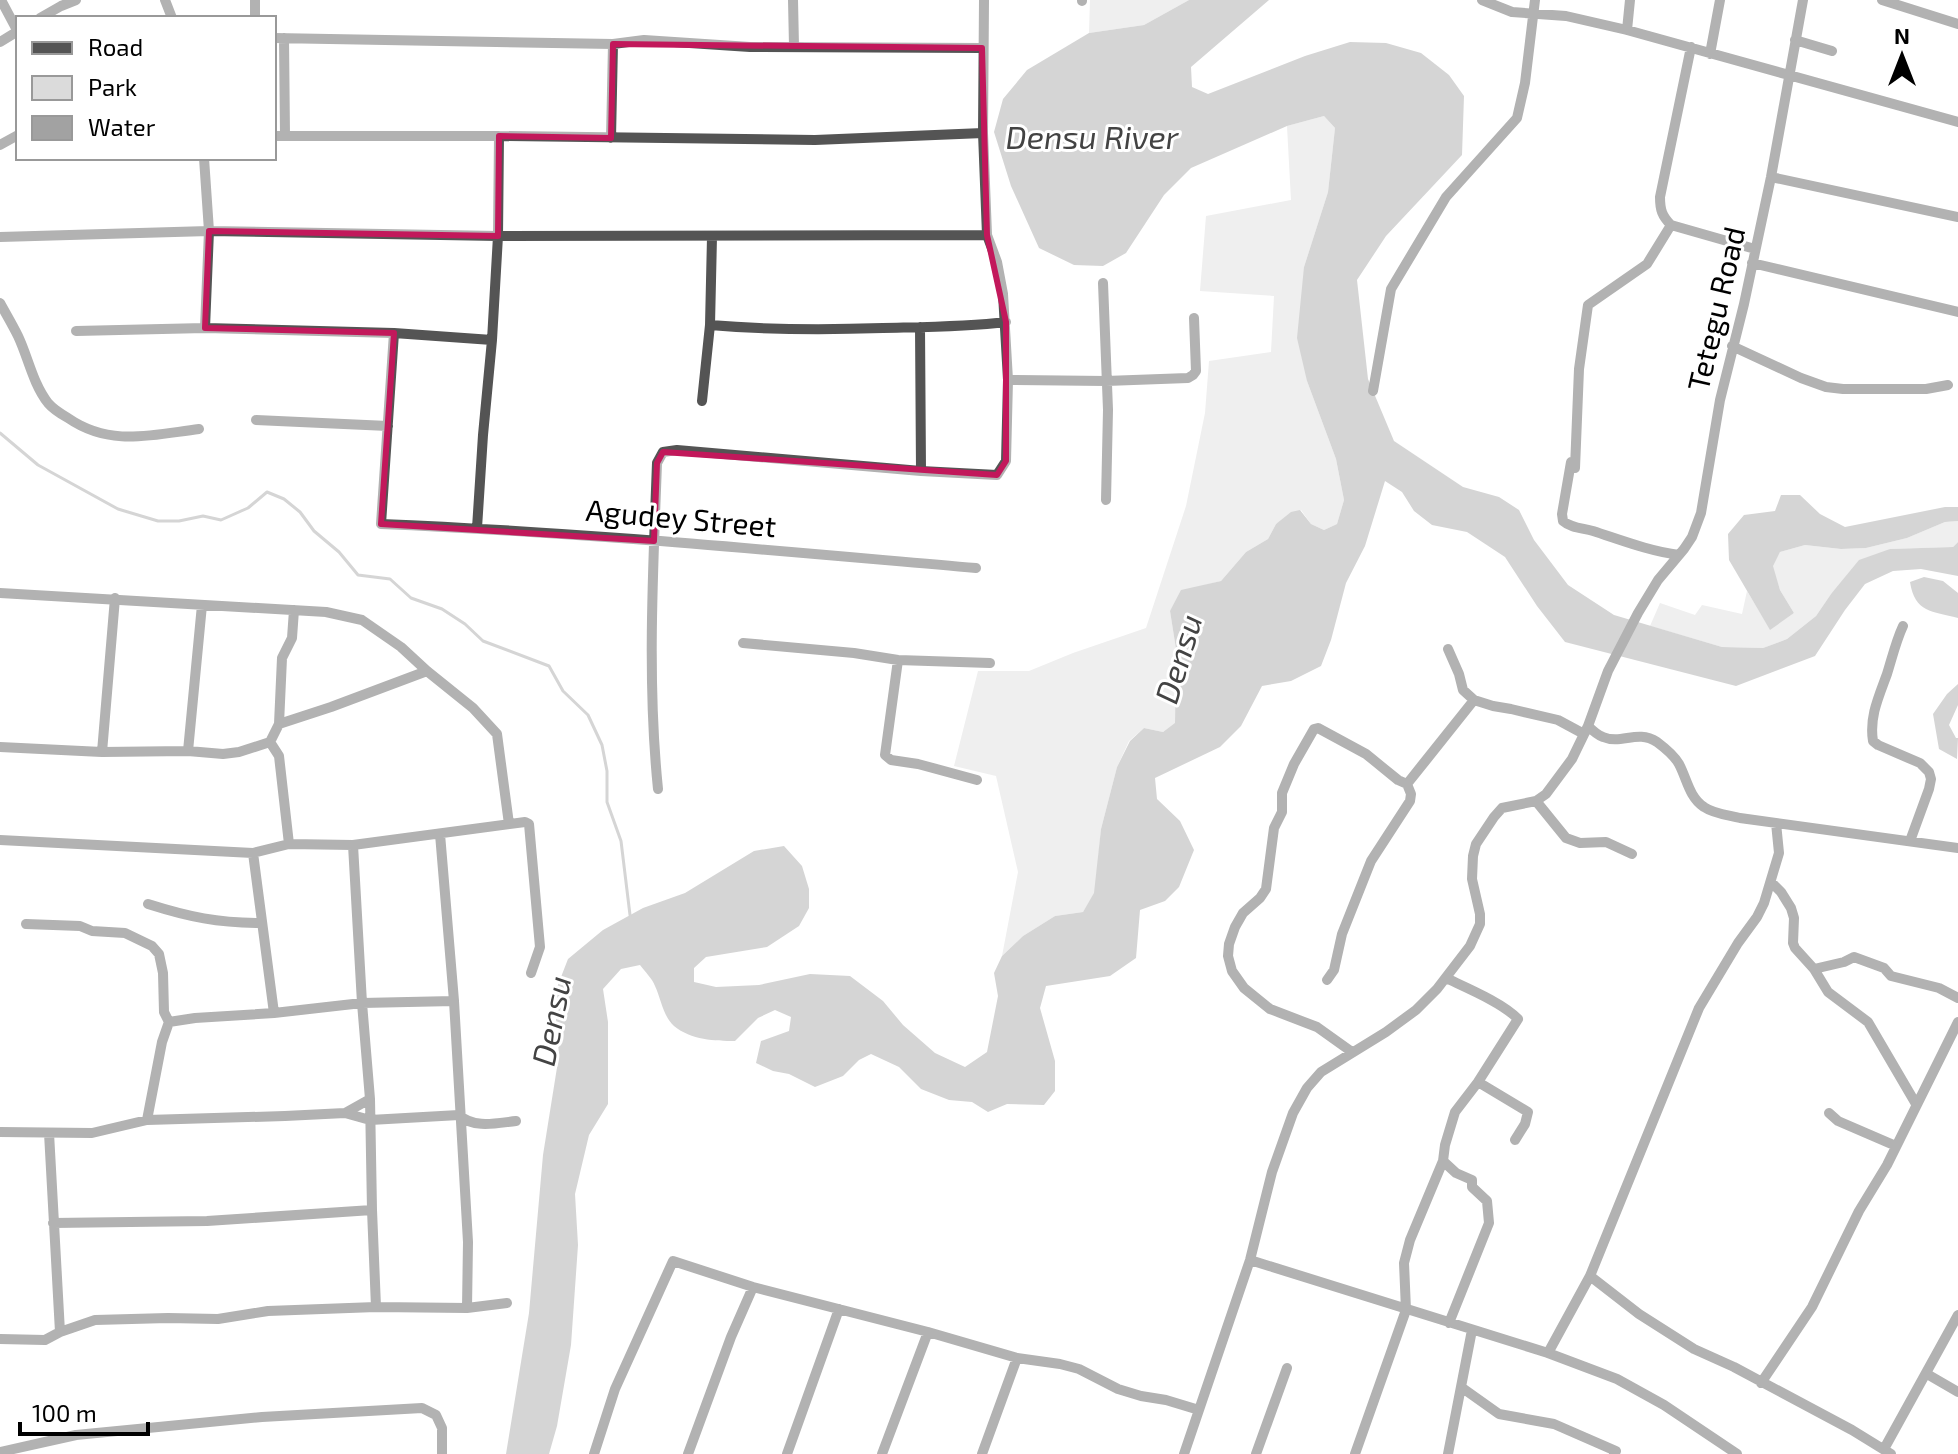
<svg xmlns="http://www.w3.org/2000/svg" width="1958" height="1454" font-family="'Exo 2',sans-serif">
<rect width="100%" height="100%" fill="#fff"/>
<path fill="#dbdbdb" d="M1090,0H1189L1144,25L1089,33Z
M1324,116L1335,128L1328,192L1304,267L1307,381L1336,459L1344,500L1337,524L1324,530L1311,524L1301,510L1276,524L1268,539L1246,552L1221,581L1205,585L1170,611L1176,649L1175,724L1163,732L1144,728L1129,741L1117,767L1101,829L1095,893L1083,912L1055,916L1023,936L1002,956L1018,872L996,776L954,766L978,671H1029L1073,653L1146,628L1186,506L1205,413L1209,361L1271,352L1274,296L1200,291L1206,216L1291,200L1287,126Z
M1958,521V542L1953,547L1890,549L1831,594L1816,616L1787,639L1763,648L1722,647L1650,626L1660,603L1695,615L1702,605L1742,614L1747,591L1770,629L1794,613L1780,590L1772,566L1780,552L1805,545L1841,549L1866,548L1907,538L1945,522Z"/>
<path fill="#a2a2a2" d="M1189,0H1269L1191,67L1192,87L1208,94L1305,56L1350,42L1386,43L1421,53L1449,75L1464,96L1462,155L1386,236L1357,280L1368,379L1394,441L1463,487L1499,497L1519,510L1534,540L1568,585L1614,615L1722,647L1763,648L1787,639L1816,616L1831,594L1859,560L1890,549L1953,547L1958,542V576L1921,569L1893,571L1865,584L1845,610L1815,656L1736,686L1565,642L1537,606L1505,557L1467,532L1432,525L1414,511L1402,492L1385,481L1365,546L1346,583L1331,640L1321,666L1291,681L1262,686L1241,726L1220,747L1155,778L1157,799L1180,821L1194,850L1179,887L1165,901L1140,910L1136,958L1110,976L1046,986L1040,1008L1055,1061V1091L1044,1105L1007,1104L988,1112L972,1102L949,1100L921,1089L899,1067L871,1054L859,1060L843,1076L815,1087L789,1074L773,1071L756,1063L761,1041L789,1031L791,1017L775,1010L758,1018L735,1041C715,1041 691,1040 674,1026C663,1016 661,999 655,986C652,978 645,972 640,965L621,969L603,989L608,1022V1104L589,1135L575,1194L578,1245L571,1345L557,1426L549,1454H506L529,1313L543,1155L559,1055L554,995L568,959L603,930L643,908L685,893L754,851L784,846L802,866L809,889V908L799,926L767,947L706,957L694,968V982L716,987L759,985L810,974L850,976L883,1001L903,1025L935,1053L965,1067L987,1052L998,996L994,973L1002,956L1023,936L1055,916L1083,912L1094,893L1101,829L1117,767L1130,741L1144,728L1163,732L1175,723L1176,649L1170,611L1181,590L1221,581L1246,552L1268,539L1276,524L1291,512L1300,510L1311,524L1324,530L1337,524L1344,500L1336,459L1307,381L1297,338L1304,267L1328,192L1335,128L1324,116L1287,126L1191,168L1164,195L1126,253L1103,266L1074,265L1039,248L1011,186L994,132L1003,99L1027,70L1089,33L1144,25Z
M1781,495H1800L1820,514L1845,527L1945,507H1958V521L1945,522L1907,538L1866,548L1841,549L1805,545L1780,552L1773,566L1780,590L1794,613L1770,630L1729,560L1728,534L1744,515L1775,511Z
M1924,577L1943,581L1958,593V618C1932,611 1915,613 1910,582Z
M1958,684V705L1949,725L1956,738H1958L1957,759L1939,749L1933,714L1947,694Z"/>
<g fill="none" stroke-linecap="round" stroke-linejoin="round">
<path stroke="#a2a2a2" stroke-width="3" d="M0,433L38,465L118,509L158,521H179L203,516L221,520L248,508L267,492L284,499L300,512L314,531L339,552L358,575L390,579L411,598L442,609L465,624L483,641L549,666L563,691L588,715L602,745L607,771V802L621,841L630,915"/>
<path stroke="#545454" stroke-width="10" d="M1,0L18,32
M165,0L172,18
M793,0L794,46
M1482,0L1512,12L1566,16L1627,30L1958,122
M1882,0L1958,24
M1082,1V0
M40,18L61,6L76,0
M255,18V0
M1627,30L1630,0
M274,38L613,44L644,40L750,47L982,48
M284,38L285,136
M1795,40L1832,51
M0,42L18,31
M1691,47L1660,197C1660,210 1662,216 1671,225L1755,249
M1710,54L1720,0
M274,136H499L815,140L983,133
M611,138L613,44
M0,145L18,135
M204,158L209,231L205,328
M1771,177L1958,217
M0,237L209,231L498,236L987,235
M1752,263L1958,312
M1103,283L1108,410L1106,500
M0,303C6,314 12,324 18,336C28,357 33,384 48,403C53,409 61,414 68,418C110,447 151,435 199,429
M710,325C769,330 824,330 883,328C924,327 965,327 1006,322
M920,327L921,471
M76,331L205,328L394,333L492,340
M394,333L381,524C580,532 778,551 976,568
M1732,346L1801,378L1826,387L1843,389H1926L1948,385
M1008,380L1106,381L1188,378L1193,375L1196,371L1194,318
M1373,391L1391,289L1446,197L1517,118L1525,83L1535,0
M702,401L710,325L712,237
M256,420L388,426
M1571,462L1562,514L1563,521C1571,528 1582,528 1593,531C1621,540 1649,551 1679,555
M1575,468L1579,369L1588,305L1647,264L1671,225
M477,528L483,435L492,340L498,236L499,136
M0,593L326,612L362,620L401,647L427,671L473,708L497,734L509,824
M1903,626C1896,641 1892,658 1887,674C1879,696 1869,717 1873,741L1878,745L1920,763L1929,772L1931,779L1929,789L1910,841
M743,643L854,653L898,660L990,663
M1448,649L1459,674L1463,690L1474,700L1493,706L1511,709L1558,720L1584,734
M898,660L885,755L891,760L918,764L977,780
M279,724L331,707L427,671
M1588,726C1592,730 1597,735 1603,737C1622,745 1637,729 1657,742C1665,748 1674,755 1679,764C1687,779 1689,797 1704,807C1714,814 1728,815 1740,818L1958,848
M270,742L279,756L289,844
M0,747L102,752L188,751L223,754L239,752L270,742L279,724L282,658L292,638L294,610
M188,751L202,605
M102,752L115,598
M1407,784L1474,700
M658,789C647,681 653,572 657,463L663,452L677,450L921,471L997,475L1006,461L1008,380L1003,294L997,262L987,235L983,133L984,0
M1536,801L1566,838L1580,843L1606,842L1632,854
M1776,823L1779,853L1764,903L1757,917L1738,943L1699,1008L1590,1276L1639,1314L1694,1349L1734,1367L1852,1430L1891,1454
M0,840L253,853L289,844L353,845L525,822L529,824L540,947L531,973
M353,845L362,1003L370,1099L372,1210L376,1307
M253,853L274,1013
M1771,882L1781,892L1791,908L1794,918L1793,943L1795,948L1814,969L1828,992L1868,1022L1916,1104
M148,904C189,917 218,923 262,923
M26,924L80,926L92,931L125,933L152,946L159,954L163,973L164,1012L169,1022L162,1042L147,1120
M1814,969L1844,962L1854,957L1884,968L1891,976L1939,988L1958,998
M1327,980L1334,970L1342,934L1371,861L1410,801L1411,794L1407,784L1398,780L1366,754L1318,728L1314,729L1294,764L1282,793V812L1274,828L1266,889L1260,898L1243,913L1235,927L1229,944L1228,956L1232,971L1244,988L1270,1009L1317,1027L1352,1052
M169,1022L195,1018L274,1013L362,1003L454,1001
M1478,1082L1528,1112L1525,1124L1515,1140
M345,1113L370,1120L459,1115C474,1129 497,1123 516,1121
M1829,1113L1838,1121L1896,1146
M0,1132L92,1133L147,1120L285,1116L345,1113L370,1099
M1443,1161L1456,1173L1472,1180V1187L1487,1201L1489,1223L1449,1323
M53,1223L207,1221L372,1210
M1250,1260L1548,1353L1617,1379L1664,1405L1737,1454
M467,1308L507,1303
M60,1332L95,1320L168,1318L218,1319L268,1311L376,1307L467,1308L468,1242L454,1001L440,834
M0,1339L45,1340L60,1332L49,1133
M1548,1353L1590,1276
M1927,1374L1958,1392
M1761,1383L1812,1307L1859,1211L1887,1165L1958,1022
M1461,1387L1499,1414L1554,1424L1616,1451L1614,1454
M1884,1449L1958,1315
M0,1452L76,1435L262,1417L422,1408L436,1415L442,1428V1454
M594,1454L615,1389L673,1261L753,1287L928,1332L1017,1358L1060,1364L1079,1369L1118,1389L1141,1396L1166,1400L1199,1410
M688,1454L731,1337L753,1287
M787,1454L839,1309
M882,1454L928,1332
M982,1454L1017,1358
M1184,1454L1250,1260L1272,1172L1293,1113L1307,1088L1321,1072L1386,1032L1416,1010L1437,989L1470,946L1480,924V914L1472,879L1473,856L1476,844L1494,817L1502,808L1536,801L1546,794L1572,759L1588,726L1608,671L1638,613L1658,580L1684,549L1692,537L1701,513L1720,400L1744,304L1771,177L1803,0
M1256,1454L1287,1368
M1355,1454L1406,1310L1404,1263L1410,1240L1443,1161L1445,1145L1455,1112L1478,1082L1518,1019C1503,1003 1467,988 1446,978
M1448,1454L1472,1330"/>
</g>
<path d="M0 0H1958V1454H0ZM613,44L982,48L987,235L1006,322V461L997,475L663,452L657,463L654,541L381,524L394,333L205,328L209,231L498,236L499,136L611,138Z" fill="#fff" fill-opacity=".55" fill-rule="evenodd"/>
<path fill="none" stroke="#c2185b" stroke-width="6" stroke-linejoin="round" d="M613,44L982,48L987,235L1006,322V461L997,475L663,452L657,463L654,541L381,524L394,333L205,328L209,231L498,236L499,136L611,138Z"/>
<g text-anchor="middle" stroke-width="6" stroke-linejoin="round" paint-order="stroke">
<g font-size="30" fill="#000" stroke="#fff">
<text transform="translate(1717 309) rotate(-77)" y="10">Tetegu Road</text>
<text transform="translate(681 519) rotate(5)" y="10">Agudey Street</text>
</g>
<g font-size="32" font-style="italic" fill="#434343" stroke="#fff">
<text x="1092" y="149">Densu River</text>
<text transform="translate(1179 659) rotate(-73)" y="11">Densu</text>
<text transform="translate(552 1021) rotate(-79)" y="11">Densu</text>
</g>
</g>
<rect x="16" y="16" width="260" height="144" fill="#ffffff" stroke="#999999" stroke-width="2"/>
<rect x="32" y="42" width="40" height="12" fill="#545454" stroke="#999999" stroke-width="2"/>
<text x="88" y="56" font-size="24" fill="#000000">Road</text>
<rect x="32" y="76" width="40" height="24" fill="#dbdbdb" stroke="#999999" stroke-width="2"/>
<text x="88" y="96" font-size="24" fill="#000000">Park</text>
<rect x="32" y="116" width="40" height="24" fill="#a2a2a2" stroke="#999999" stroke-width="2"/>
<text x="88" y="136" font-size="24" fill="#000000">Water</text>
<g transform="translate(1902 56)" stroke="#ffffff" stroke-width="6" paint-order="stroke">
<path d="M0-6L14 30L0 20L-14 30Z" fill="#000000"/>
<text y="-12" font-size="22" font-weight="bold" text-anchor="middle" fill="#000000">N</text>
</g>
<path d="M20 1422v12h128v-12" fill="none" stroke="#000000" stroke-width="4"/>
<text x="32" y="1422" font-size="24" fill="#000000" stroke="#ffffff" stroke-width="6" paint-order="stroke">100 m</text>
</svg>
